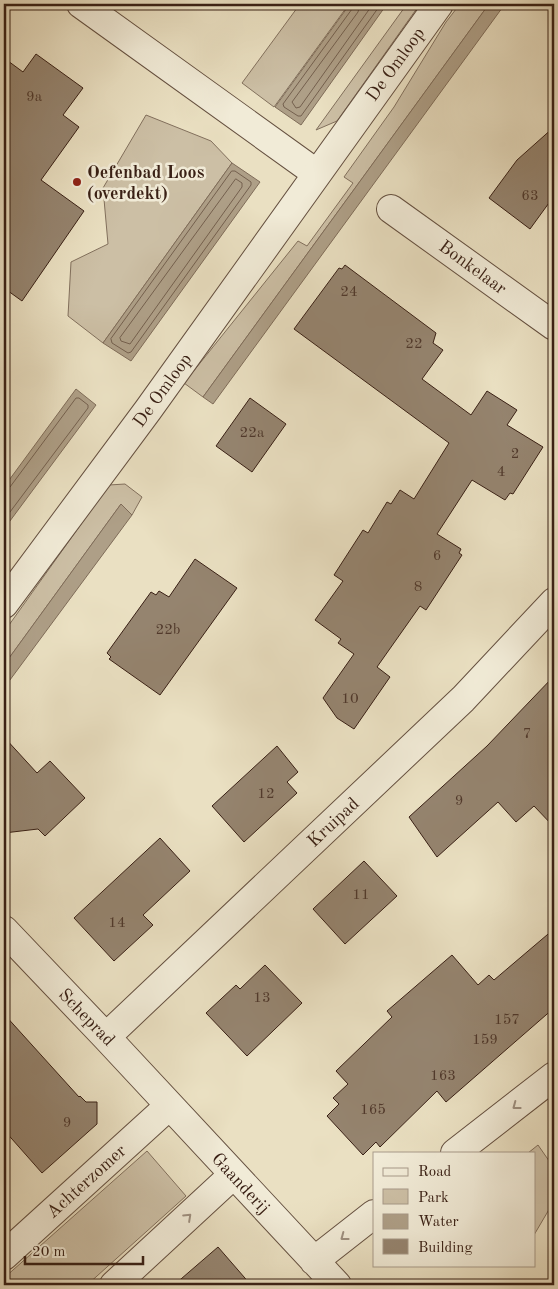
<svg xmlns="http://www.w3.org/2000/svg" width="558" height="1289" font-family="'Old Standard TT',serif">
<rect width="100%" height="100%" fill="#eae0c2"/>
<filter id="stains"><feTurbulence type="fractalNoise" baseFrequency=".004" numOctaves="4"/><feColorMatrix values="0 0 0 0 .2 0 0 0 0 .09 0 0 0 0 .02 0 0 0 .5 -.17"/></filter>
<radialGradient id="worn" r=".72"><stop offset=".6" stop-color="#630" stop-opacity="0"/><stop offset="1" stop-color="#630" stop-opacity=".3"/></radialGradient>
<path fill="#ccbfa5" stroke="#82705d" d="M300,4H349L274,107L242,83Z
M407,4H420L337,121L316,130Z
M460,4H489L203,397L184,383L298,241L307,246L353,183L344,177L394,107L446,22Z
M146,115L211,141L232,163L103,343L68,316L71,262L108,244L103,188Z
M125,484L142,497L132,515L121,504L4,665V632L109,485Z
M538,1145L554,1168V1201L534,1235V1153H528Z
M147,1151L186,1196L87,1285H4V1278Z"/>
<path fill="#ae9f87" stroke="#7f6c59" d="M350,4H387L301,125L275,107Z
M489,4H505L213,404L203,397Z
M232,163L260,182L131,361L103,343Z
M76,389L96,405L4,529V487Z
M121,504L132,515L4,688V665Z"/>
<g fill="none" stroke-linecap="round" stroke-linejoin="round">
<path stroke="#74604e" stroke-width="1" d="M353,4L352,9L283,104L284,107L298,116H301L381,4
M360,4L358,12L292,102L296,108L300,107L373,4
M232,171H235L251,182V185L131,352L128,353L112,343L111,339Z
M236,179L242,183V187L130,344L121,341L120,338Z
M4,489L10,487L76,398H79L88,405V408L4,520"/>
</g>
<path fill="#95846f" stroke="#392015" d="M36,54L83,88L63,115L79,127L41,180L84,211L22,301L4,288V58L23,72Z
M554,127V196L530,229L489,198L517,160Z
M345,265L436,333L433,343L443,350L422,379L471,415L487,391L517,410L507,425L543,447L513,494L510,493L505,500L472,480L437,534L461,549L459,553L462,555L426,610L420,606L377,667L390,677L354,729L337,718L323,698L354,654L338,643L341,639L315,620L343,581L334,575L363,530L368,533L387,502L391,504L400,490L414,499L449,443L294,329L339,268L342,269Z
M250,398L286,424L252,472L216,446Z
M195,559L237,588L160,695L109,659L111,657L107,653L151,592L156,595L159,591L169,597Z
M554,676V827L534,806L516,822L498,802L437,857L409,817L487,746Z
M4,737L37,773L50,761L85,798L45,836L38,829L4,833Z
M277,746L298,772L287,782L297,793L244,842L212,806Z
M160,838L190,871L143,915L153,925L114,961L74,918Z
M364,861L397,896L345,944L313,909Z
M554,929V1008L446,1102L437,1091L380,1147L376,1142L363,1155L327,1116L339,1104L333,1098L348,1084L336,1071L392,1017L387,1011L452,955L478,985L489,975L494,980Z
M265,965L302,1003L247,1056L206,1013L236,985L240,989Z
M4,1014L79,1097L80,1096L86,1102H97V1124L42,1173L4,1130Z
M218,1247L251,1285H174Z"/>
<g fill="none" stroke-linecap="round" stroke-linejoin="round">
<defs>
<path id="minor" d="M81,4L316,173
M391,209L554,326
M4,930L106,1037L337,1285
M106,1037L463,699L554,602
M455,1153L554,1076
M4,1256L169,1106
M314,1261L374,1214
M114,1285L233,1175"/>
<path id="tertiary" d="M4,604L148,410L439,4"/>
</defs>
<use href="#minor" stroke="#655040" stroke-width="30"/>
<use href="#tertiary" stroke="#655040" stroke-width="30"/>
<use href="#minor" stroke="#f1ebd7" stroke-width="28"/>
<use href="#tertiary" stroke="#f1ebd7" stroke-width="28"/>
</g>
<defs><path id="oneway-chevron" d="M-2-3.5L2.5 0L-2 3.5" fill="none" stroke-width="1.6" stroke-linecap="round" stroke-linejoin="round" transform="scale(1.25)"/></defs>
<g stroke="#9e9080">
<use href="#oneway-chevron" transform="translate(516 1106) rotate(143)"/>
<use href="#oneway-chevron" transform="translate(188 1217) rotate(-43)"/>
<use href="#oneway-chevron" transform="translate(344 1237) rotate(143)"/>
</g>
<circle fill="#8f2418" stroke="#f1ebd7" stroke-width="2" cx="77" cy="182" r="5"/>
<g text-anchor="middle" stroke-width="5" stroke-linejoin="round" paint-order="stroke">
<g font-size="15" fill="#50392c">
<text x="34" y="101">9a</text>
<text x="530" y="200">63</text>
<text x="349" y="296">24</text>
<text x="414" y="348">22</text>
<text x="252" y="437">22a</text>
<text x="515" y="458">2</text>
<text x="501" y="476">4</text>
<text x="437" y="560">6</text>
<text x="418" y="591">8</text>
<text x="168" y="634">22b</text>
<text x="350" y="703">10</text>
<text x="527" y="738">7</text>
<text x="266" y="798">12</text>
<text x="459" y="805">9</text>
<text x="361" y="899">11</text>
<text x="117" y="927">14</text>
<text x="262" y="1002">13</text>
<text x="507" y="1024">157</text>
<text x="485" y="1044">159</text>
<text x="443" y="1080">163</text>
<text x="373" y="1114">165</text>
<text x="67" y="1127">9</text>
</g>
<g font-size="18" fill="#392015" stroke="#f1ebd7">
<text transform="translate(395 64) rotate(-54)" y="6">De Omloop</text>
<text transform="translate(473 267) rotate(36)" y="6">Bonkelaar</text>
<text transform="translate(162 390) rotate(-54)" y="6">De Omloop</text>
<text transform="translate(333 822) rotate(-43)" y="6">Kruipad</text>
<text transform="translate(87 1017) rotate(46)" y="6">Scheprad</text>
<text transform="translate(86 1181) rotate(-42)" y="6">Achterzomer</text>
<text transform="translate(241 1183) rotate(47)" y="6">Gaanderij</text>
</g>
<g font-size="18" font-weight="bold" fill="#392015" stroke="#f1ebd7" text-anchor="start">
<text x="87" y="178">Oefenbad Loos<tspan x="87" dy="21">(overdekt)</tspan></text>
</g>
</g>
<rect width="558" height="1289" fill="none" stroke="#eae0c2" stroke-width="20"/>
<rect x="5" y="5" width="548" height="1279" fill="none" stroke="#392015" stroke-width="2.5"/>
<rect x="10" y="10" width="538" height="1269" fill="none" stroke="#392015"/>
<rect x="373" y="1152" width="162" height="115" fill="#f1ebd7" stroke="#a79a89"/>
<rect x="383" y="1168" width="25" height="8" fill="#f1ebd7" stroke="#a79a89"/>
<text x="418" y="1176" font-size="15" fill="#392015">Road</text>
<rect x="383" y="1189" width="25" height="15" fill="#ccbfa5" stroke="#a79a89"/>
<text x="418" y="1202" font-size="15" fill="#392015">Park</text>
<rect x="383" y="1214" width="25" height="15" fill="#ae9f87" stroke="#a79a89"/>
<text x="418" y="1226" font-size="15" fill="#392015">Water</text>
<rect x="383" y="1239" width="25" height="15" fill="#95846f" stroke="#a79a89"/>
<text x="418" y="1252" font-size="15" fill="#392015">Building</text>
<path d="M25 1256v8h118v-8" fill="none" stroke="#392015" stroke-width="2.5"/>
<text x="32" y="1256" font-size="15" fill="#392015" stroke="#f1ebd7" stroke-width="4" paint-order="stroke">20 m</text>
<rect width="100%" height="100%" filter="url(#stains)"/>
<rect width="100%" height="100%" fill="url(#worn)"/>
</svg>
